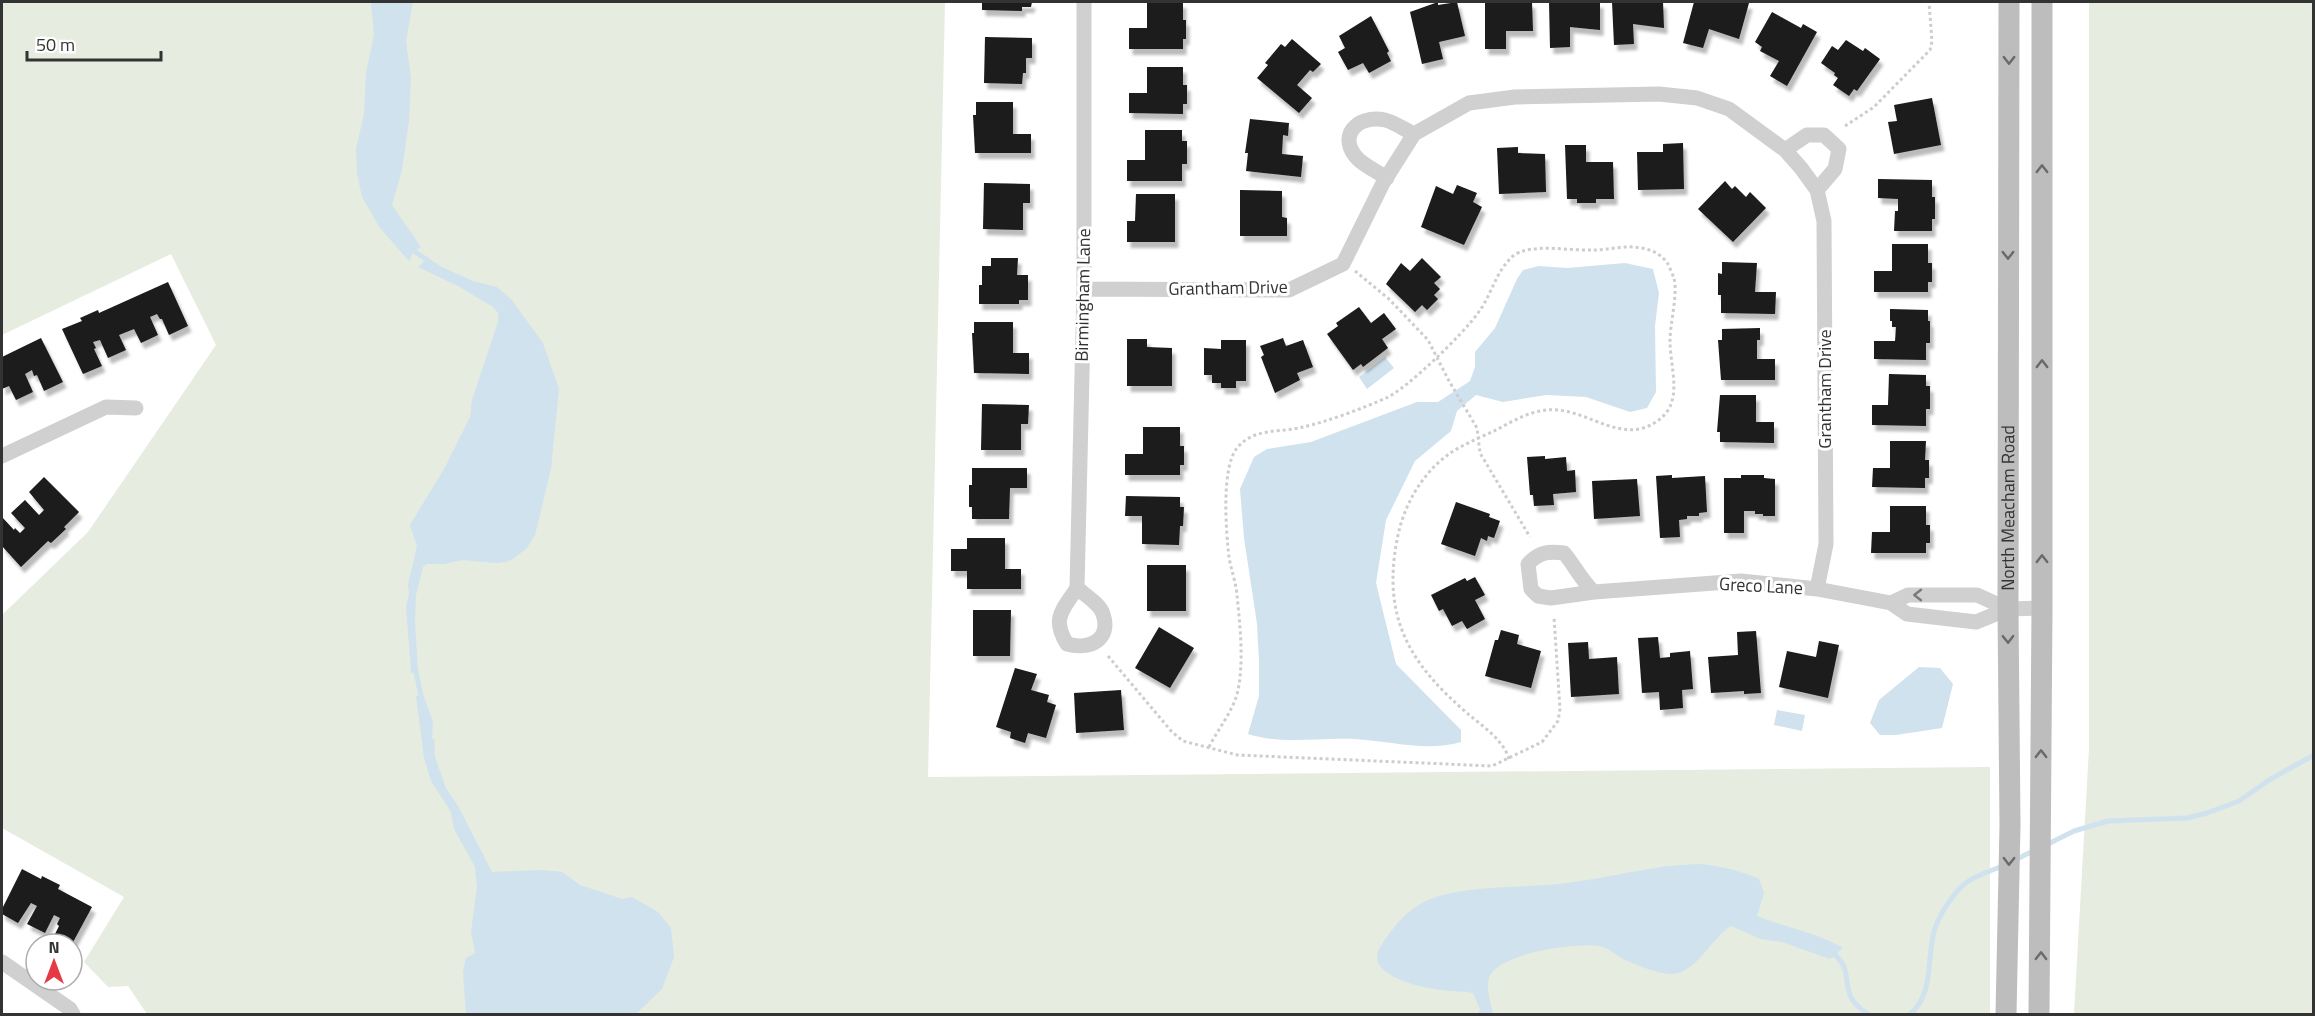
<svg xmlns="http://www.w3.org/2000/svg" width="2315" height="1016" font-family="'Titillium Web',sans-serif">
<defs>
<filter id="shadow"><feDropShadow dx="3.5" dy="6" stdDeviation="1.5" flood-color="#0004"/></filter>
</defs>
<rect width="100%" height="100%" fill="#fff"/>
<path fill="#e6ecdf" d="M2,2H945L928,777L1990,767V1014H147L128,986L108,987L84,962L124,897L2,828V615L88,532L216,345L171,254L2,335Z
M2089,2H2313V1014H2074L2089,748Z"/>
<path fill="#cfe2ee" d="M371,2H413L406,41L411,78L409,120L402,170L392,205L421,247L414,251L409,261L380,228L362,197L357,173L356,149L364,114L366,73L374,35Z
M428,258L442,267L473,281L497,287L511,299L543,343L559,389L551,469L535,535L527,548L513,559L506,562L496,563L463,560L444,564H427L423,567L416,595L415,621L418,672L411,673L406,606L409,594L408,585L417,546L410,525L444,469L470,417L472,400L498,322V313L493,307L458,286L418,267Z
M1625,263L1653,269L1659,293L1655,326L1656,392L1647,408L1630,412L1586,397L1546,395L1503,402L1476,395L1457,411L1451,431L1415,461L1386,520L1376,583L1396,664L1461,730V742C1427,752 1389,741 1354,739C1319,737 1282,745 1248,734L1259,696V661L1257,624L1244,538L1240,489L1254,457L1267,449L1311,442L1417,402H1438L1470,381L1475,367V352L1495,328L1517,279L1523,270L1539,266L1567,268Z
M1385,357L1394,368L1367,389L1359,377Z
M1919,667L1940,668L1953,684L1942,728L1896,735H1880L1870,723L1879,700Z
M423,694L433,722L431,755L435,772L458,806L492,872L543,870L562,872L580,885L622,899L632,897L658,912L671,928L674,957L662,989L636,1014H466L463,972L466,958L475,953L471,932L477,887L475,867L454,829L451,812L431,781L424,758L416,696Z
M1777,710L1805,715L1802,731L1774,725Z
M1699,864C1721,866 1739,870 1759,879L1764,893L1757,916C1785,927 1817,933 1843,948L1830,959L1782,942L1761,939L1731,926C1711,938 1697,973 1672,974C1657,974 1637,965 1623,959C1616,955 1608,947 1599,946C1575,942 1504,953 1491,974C1484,984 1491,1003 1493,1014H1478L1480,1009L1473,993C1465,991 1458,992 1450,991C1430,989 1401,984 1385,971C1375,964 1375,953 1382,944C1397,922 1410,906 1436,897C1471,885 1521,888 1559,884C1606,879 1652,865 1699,864Z"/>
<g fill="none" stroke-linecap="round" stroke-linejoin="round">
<path stroke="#cfe2ee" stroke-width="5" d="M414,251L430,262
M415,667L422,701
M432,741V756L443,787
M2046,845L2074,831L2108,821L2187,818L2207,813L2239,801L2269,780L2314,755
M2013,861L2035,850
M1835,955C1857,974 1835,994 1868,1014
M1910,1014C1935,994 1926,955 1935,928C1941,912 1954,892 1967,882C1977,875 1993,870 2005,865"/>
</g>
<path fill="#1a1a1a" filter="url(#shadow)" d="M982,2H1032L1031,7H1022V11L982,10Z
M1147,2H1183V20H1186V39H1183V49H1129V28H1147Z
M1438,2V5L1457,2L1465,36L1439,42L1443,59L1422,64L1410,12Z
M1485,2H1532L1533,31H1506V49H1485Z
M1549,2H1600V30L1570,27V47L1550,48Z
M1612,2H1663L1664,28L1633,24L1634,44L1614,45Z
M1694,2L1749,3L1739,39L1709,29L1703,48L1683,43Z
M1772,12L1801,28L1803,24L1817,32L1787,86L1770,76L1779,61L1760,51L1762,47L1755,42Z
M1371,16L1389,51L1387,53L1391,61L1369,73L1363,63L1348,70L1338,52L1345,48L1339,36Z
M985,37L1032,38V58H1026V73H1023L1022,84L984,83Z
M1292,39L1321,64L1313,72L1310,70L1297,85L1312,98L1299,113L1257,78L1268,65L1265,63L1281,44L1285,47Z
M1846,40L1863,51L1865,48L1880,59L1857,91L1854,89L1849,96L1833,85L1838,78L1834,75L1835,73L1821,63L1832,46L1838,50Z
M1147,67H1183V85H1187V104H1183V114L1129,113V93H1147Z
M1932,98L1941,145L1894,154L1888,122L1897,121L1894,105Z
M976,102H1013V134H1031V153H975L973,115H976Z
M1250,119L1289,123L1288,136L1283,135L1282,154L1303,156L1301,177L1246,171L1248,153H1245Z
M1145,130H1182V141H1187V164H1182V181H1127V160H1145Z
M1683,143L1684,189L1638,190L1637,152H1663V144Z
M1565,145H1586V162H1613L1614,199H1596V203H1577V199H1567Z
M1518,147V153L1545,154L1546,192L1499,194L1497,148Z
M1878,179L1932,180V197H1935V219H1932V231H1894L1895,211H1898V199L1878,198Z
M1725,181L1732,189L1735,186L1746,197L1750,192L1766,208L1733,242L1698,209Z
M984,183L1030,184V203H1023V230L983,229Z
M1457,185L1477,193L1473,202L1482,207L1464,245L1421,227L1436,186L1453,194Z
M1240,190L1282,191V217L1287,218V236H1240Z
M1136,194H1175V242H1127V221H1135Z
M1892,244H1928V263H1932V282H1928V292H1874V271H1892Z
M991,258H1018L1017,275H1028V300H1019V304H979V285H982V266H991Z
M1422,258L1441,277L1434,283L1440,289L1434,295L1438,299L1427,310L1422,305L1415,312L1386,284L1401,263L1410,271Z
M1722,262L1757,263L1755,292H1776L1775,314L1721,313V295H1718V273L1722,274Z
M168,282L188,326L169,335L162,319H160L157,314L150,317L158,335L141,343L134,329L119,335L126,350L108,358L100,340L93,342L96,348L94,349L102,366L83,374L62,329L82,321L80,318L98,310L99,313Z
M1359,307L1371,323L1384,313L1396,329L1382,339L1388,348L1363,367L1361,364L1353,370L1327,334L1338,326L1336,323Z
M1890,309L1928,310V321H1930V343H1926V360L1874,359V341H1895L1896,327H1892V321H1890Z
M974,322H1013V353H1029V374L974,373L972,333H974Z
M1760,328V340H1757V359H1775V380H1721L1718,340H1722V329Z
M41,338L63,382L44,391L37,375L34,376L32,370L25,374L33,392L16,400L9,386L2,389V357Z
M1283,338L1286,346L1303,340L1313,367L1297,373L1300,380L1275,393L1261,357L1264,355L1260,346Z
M1127,339H1147V347L1172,348V386H1127Z
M1221,340H1246V381H1236V388H1221V383H1212V375H1204V348L1221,349Z
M1889,374L1926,375V386H1930V409H1926V426L1872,425V405H1888Z
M1720,395H1756V422H1774V443L1720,442V432H1717Z
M982,404L1029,405L1028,424H1021V450H981Z
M1143,427H1180V446H1184V465H1180V475H1125V454H1143Z
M1890,441H1926L1925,460H1929V478H1925V488L1872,487L1873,468H1890Z
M1545,456V459L1566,457L1567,471L1575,470L1576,492L1553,494L1554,505L1534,506L1533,495H1530L1527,457Z
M972,468H1027V488H1010L1009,519H972V507H969V485H972Z
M1672,475V478L1705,476L1707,512L1699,513V516H1687V519L1679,520L1680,537L1660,538L1656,476Z
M1741,475H1764V478L1775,479V516H1763V514H1755V511H1744V533H1724V478H1741Z
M44,477L79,512L64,527L66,529L51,543L48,541L21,567L2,546V517L14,530L15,528L20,533L25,528L11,513L25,500L39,515L44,510L29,492Z
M1637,479L1640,516L1594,519L1592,481Z
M1126,496L1180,497V507H1184L1183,526H1180L1179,545L1142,544V516H1125Z
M1456,502L1490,514L1489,517L1500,521L1494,538L1488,536L1487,541L1481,538L1475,556L1441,544Z
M1890,506H1926V525H1930V543H1926V553H1871L1872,532H1890Z
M967,538H1005V569H1021V589H967V571H951V549H967Z
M1147,565H1186V611H1147Z
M1475,577L1485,595L1475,600L1485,619L1467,629L1462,621L1452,626L1443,609L1439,611L1431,595L1465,578L1467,581Z
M973,610H1011L1010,656H973Z
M1159,627L1194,648L1170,688L1135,668Z
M1501,630L1519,635L1517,644L1541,651L1531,688L1485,676L1495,640H1498Z
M1756,631L1761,693L1744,694V691L1711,693L1708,657L1738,655L1737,632Z
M1658,637L1660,658L1670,657V653L1690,651L1693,689L1682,690L1683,708L1660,710L1659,692L1642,693L1638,638Z
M1819,641L1839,645L1828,698L1779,687L1787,651L1816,657Z
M1588,642L1589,659L1617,657L1619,694L1571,697L1568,643Z
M1015,668L1037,674L1031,690L1049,695L1047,702L1056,705L1046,738L1028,733L1025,743L1010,738L1011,732L996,727Z
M1121,690L1124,730L1076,733L1074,693Z
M22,869L41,879L42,876L60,885L58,889L92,907L72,944H59L52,940L59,926L57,924L60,918L54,915L45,933L27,924L37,906L31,903L18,923L2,914V909Z"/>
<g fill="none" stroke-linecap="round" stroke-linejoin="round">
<path stroke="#cdcdcd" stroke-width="3" stroke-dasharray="3 3" stroke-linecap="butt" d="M1845,126L1874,107L1930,50L1932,41L1929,2
M1355,271L1389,299L1428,340L1449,381L1477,428L1480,453L1530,537
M1108,656L1172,732L1183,741L1237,755L1492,766L1542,742L1558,721L1560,709L1554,617
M1209,747C1218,729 1234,710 1238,690C1244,661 1240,625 1237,595C1236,582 1231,570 1229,557C1226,531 1221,468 1237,448C1254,427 1281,433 1303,427C1326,422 1364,408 1386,398C1407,389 1464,333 1478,313C1491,296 1495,274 1510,259C1513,255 1519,252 1523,251C1544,245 1572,251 1594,250C1607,250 1621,246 1634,247C1647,248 1660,252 1668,264C1669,266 1673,276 1674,278C1678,296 1670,322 1670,341C1670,361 1678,386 1671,404C1669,411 1662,418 1656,422C1623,444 1590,412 1557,410C1536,408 1516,419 1498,429C1482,437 1463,444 1449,454C1421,474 1403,507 1397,540C1382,618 1410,664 1467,713C1482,726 1503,739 1509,759"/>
<path stroke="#d0d0d0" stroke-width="15" d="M1785,150L1807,135H1824L1839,149L1835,169L1817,190
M1387,178C1378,172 1367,167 1359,160C1336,138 1356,114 1385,120C1394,122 1405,130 1414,134
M1084,289L1289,290L1343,264L1383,183L1414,134L1469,103L1515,97L1659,94L1697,98L1729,109L1785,150L1801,168L1817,190L1824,221L1826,544L1817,589
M2,456L106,407L136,408
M1077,588C1085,595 1100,604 1103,614C1112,641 1088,650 1067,644C1051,618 1063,610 1077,588L1084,289V2
M1594,592C1581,580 1575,566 1564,553C1548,551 1539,552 1528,564L1531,589L1538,596L1551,598L1594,592L1741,581L1817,589L1891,603
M2008,609L1977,595H1908L1891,603L1907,614L1976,622L2008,609L2042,608
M2,962L70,1009L73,1014"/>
<g stroke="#bdbdbd" stroke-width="21">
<path id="s1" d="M2006,1014L2010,825L2008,609L2009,2"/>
<path d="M2039,1014L2042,608V2"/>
</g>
</g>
<defs><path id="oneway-chevron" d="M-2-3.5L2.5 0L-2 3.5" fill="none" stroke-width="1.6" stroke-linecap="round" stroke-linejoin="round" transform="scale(1.5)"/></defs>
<g stroke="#6a6a6a">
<use href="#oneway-chevron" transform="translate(2009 60) rotate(90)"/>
<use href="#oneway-chevron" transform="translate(2042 169) rotate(-90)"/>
<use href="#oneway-chevron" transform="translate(2008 255) rotate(90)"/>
<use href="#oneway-chevron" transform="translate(2042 364) rotate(-90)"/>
<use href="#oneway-chevron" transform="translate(2042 559) rotate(-90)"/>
<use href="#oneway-chevron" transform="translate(2008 639) rotate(89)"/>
<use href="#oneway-chevron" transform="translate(2041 754) rotate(-90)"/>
<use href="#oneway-chevron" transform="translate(2009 861) rotate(91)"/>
<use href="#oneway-chevron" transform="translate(2041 956) rotate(-89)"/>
</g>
<use stroke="#7a7a7a" href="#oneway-chevron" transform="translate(1918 595) rotate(-180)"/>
<g text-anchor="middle" stroke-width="6" stroke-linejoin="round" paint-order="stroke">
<g font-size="18" fill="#333" stroke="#fff">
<text transform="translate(1228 288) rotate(-1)" y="6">Grantham Drive</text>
<text transform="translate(1083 295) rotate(-89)" y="6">Birmingham Lane</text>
<text transform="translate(1825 389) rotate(-90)" y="6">Grantham Drive</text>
<text dy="6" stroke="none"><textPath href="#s1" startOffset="506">North Meacham Road</textPath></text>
<text transform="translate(1761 586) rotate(3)" y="6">Greco Lane</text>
</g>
</g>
<rect width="2315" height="1016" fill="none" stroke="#333333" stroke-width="6"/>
<g transform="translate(54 962)"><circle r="28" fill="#ffffff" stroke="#adadad" stroke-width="1.5"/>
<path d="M0-4.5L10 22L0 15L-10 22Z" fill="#e63946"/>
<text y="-9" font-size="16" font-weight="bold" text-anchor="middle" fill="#333333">N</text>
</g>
<path d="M27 51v9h134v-9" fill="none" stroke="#333333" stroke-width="3"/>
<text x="36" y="51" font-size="18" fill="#333333" stroke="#ffffff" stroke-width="4.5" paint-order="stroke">50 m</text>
</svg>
